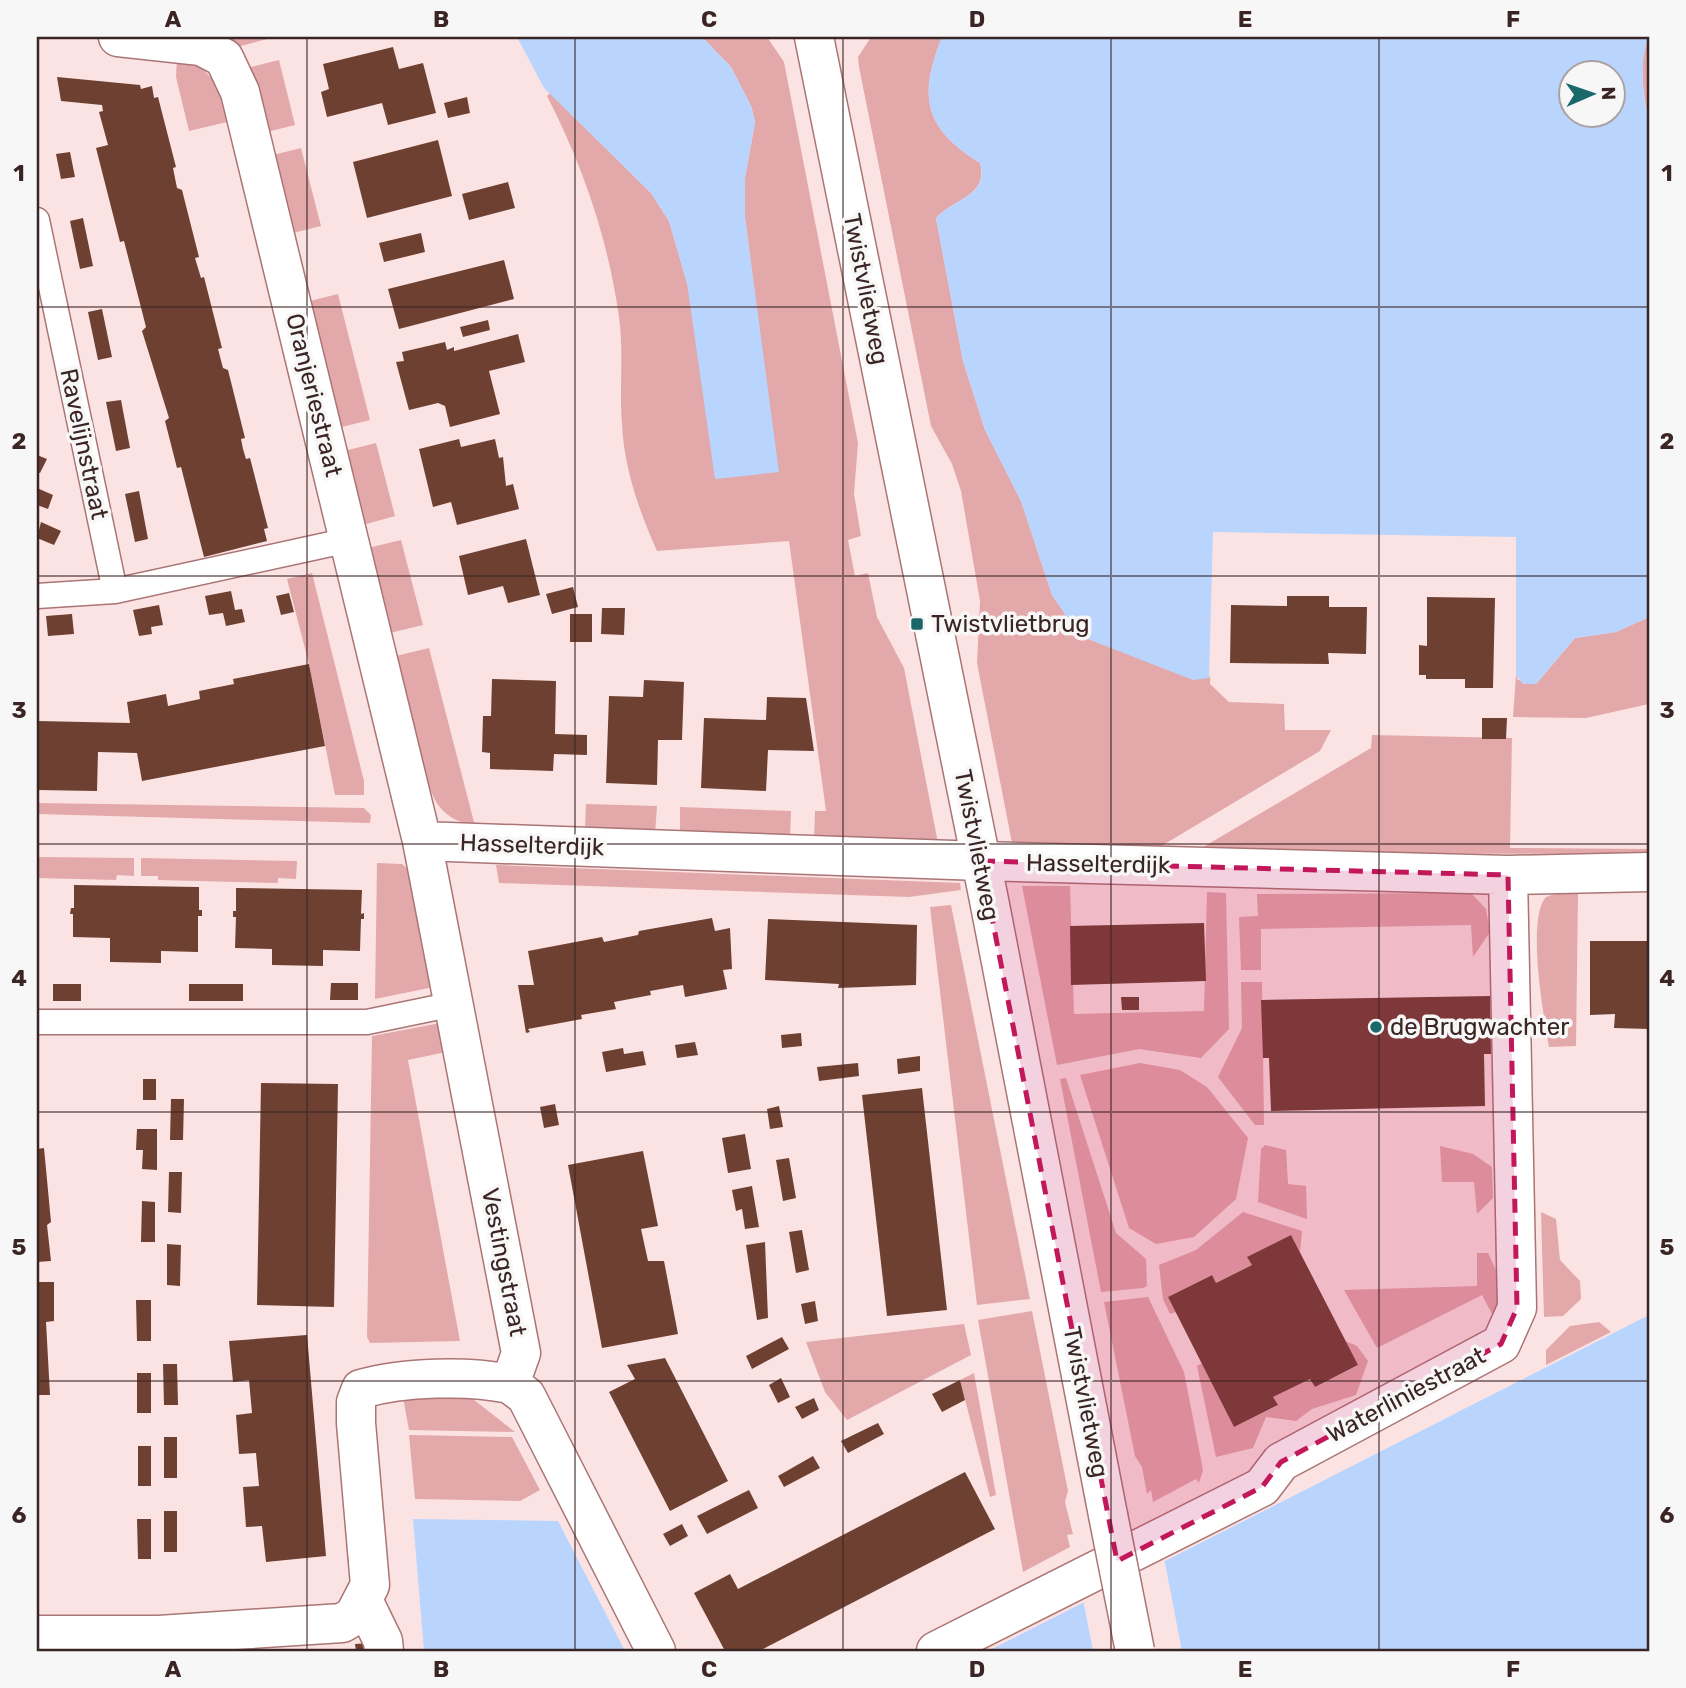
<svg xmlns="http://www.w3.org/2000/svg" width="1686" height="1688" font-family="Rubik,sans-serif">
<rect width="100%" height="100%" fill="#fce3e3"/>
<path fill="#e3a9aa" d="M227,37H271V38L237,47Z
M702,37H767L784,62L858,443L854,494L861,536L848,540L855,576L868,573L877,617L904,668L938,843L814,840L815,811H826L789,541L657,551C639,511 624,468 622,424C619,388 624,353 619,317C608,239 583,166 547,96L550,93L651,193L669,221L687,283L778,472L745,218V178L755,122L751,106L731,67Z
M871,37H942C918,97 924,128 980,163C989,196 953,199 936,218L963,361L985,430L1021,501L1052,595L1080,636L1209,678L1210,675V684L1229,702L1284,704L1285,730H1331L1320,751L1153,851L1013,848L977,663L980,601L961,491L952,464L931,426L859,67L858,57Z
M1649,37V123C1644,97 1637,61 1649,37Z
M177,57C216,71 217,84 227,122L189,131L176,77Z
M279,60L295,125L263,133L247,68Z
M301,148L321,226L289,234L269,156Z
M338,294L370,420L338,428L306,302Z
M376,443L395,516L363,525L344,451Z
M401,540L423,625L390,633L368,548Z
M312,573L364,781V795H335L309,664L287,579Z
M1649,617V704L1586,718L1513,717L1516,675L1518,680L1536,684L1575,638L1616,632Z
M429,648L475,826C461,823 448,818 439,806C421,783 404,690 396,656Z
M1372,735L1512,738L1510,848L1649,849V854L1205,853V846L1371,748Z
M37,803L364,808L371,815L370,823L37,814Z
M586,804L657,806L655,834L585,830Z
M680,807L791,811L790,838L680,834Z
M37,857L134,858V876L117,875L116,880L37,878Z
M141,858L297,861L296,879L278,878V883L158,880V876H141Z
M377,863L402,864L410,871L434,987L375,999Z
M496,865L960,883L961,890L909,897L499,883Z
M1022,886H1070L1074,1014L1204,1011L1207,892L1226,893L1229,1029L1201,1058L1139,1049L1057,1065Z
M1471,893L1486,909L1490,932L1473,957L1471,925L1261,929V970H1241L1239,917L1258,916L1257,894Z
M1558,893H1578L1576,1046L1549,1047C1544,1018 1526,919 1546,897Z
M951,905L1030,1299L977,1305L930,907Z
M1241,982H1262L1264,1125H1255L1218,1077L1242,1028Z
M440,1023L446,1052L408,1060L460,1341L370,1343L367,1337L372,1036Z
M1140,1063L1180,1070L1207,1087L1248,1138L1236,1199L1194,1237L1156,1244L1129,1228L1080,1075Z
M1066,1078L1116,1233L1146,1259L1147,1286L1143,1288L1101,1292L1060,1079Z
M1265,1145L1286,1150L1288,1184L1306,1186L1307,1219L1258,1202L1261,1149Z
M1440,1146L1473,1154L1492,1167L1493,1198L1477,1214L1474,1182H1442Z
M1243,1212L1302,1231L1300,1252L1291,1235L1248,1257L1252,1265L1216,1283L1211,1275L1168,1297L1176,1312L1170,1314L1163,1299L1159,1265L1196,1250Z
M1541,1212L1556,1219L1560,1260L1580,1281L1581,1299L1563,1316L1544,1317Z
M1477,1253H1488L1502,1283L1500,1312L1493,1316L1482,1295L1377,1348L1344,1290L1477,1286Z
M1148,1297L1184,1372L1203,1470L1199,1483L1196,1479L1153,1502L1151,1490L1147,1494L1142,1467L1135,1456L1104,1302Z
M1032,1311L1068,1491L1065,1502L1073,1534L1067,1535L1070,1547L1023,1572L978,1320Z
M1599,1322L1611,1332L1546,1365V1350L1570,1326Z
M964,1324L971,1355L847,1420L825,1392L806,1342Z
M1345,1341L1357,1346L1368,1361L1356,1395L1312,1409L1296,1421L1266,1417L1253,1448L1216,1457L1197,1366L1202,1363L1234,1427L1277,1406L1273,1397L1310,1379L1315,1387L1357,1366Z
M974,1373L996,1495L990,1497L960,1380Z
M402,1392H464L515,1432L409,1430Z
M409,1435L512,1437L540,1490L520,1501L415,1499Z"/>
<path fill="#b9d5fe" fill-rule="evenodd" d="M517,37H702L731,67L751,106L755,122L745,178V218L779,472L715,479L687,283L669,221L651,193L544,88Z
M942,37H1649C1638,62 1643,97 1649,123V617L1616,632L1575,638L1536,684H1523L1516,675V537L1213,532L1209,678L1193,680L1080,636L1052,595L1021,501L985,430L963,361L936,218C953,199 990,196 980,163C924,128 918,97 942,37ZM1570,74H1612V116H1570Z
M1649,1315V1651H988Z
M413,1519L558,1521L625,1651H424Z"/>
<path fill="#fce3e3" d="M1164,1558L1182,1651H1093L1083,1599Z"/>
<path fill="#6d4032" d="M393,47L399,69L423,63L436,113L388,125L382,103L327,117L321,92L329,89L323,64Z
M57,77L140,85L141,89L152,86L154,98L158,97L176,167L173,168L177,188L182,190L199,257L195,258L201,278L204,277L222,348L218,349L223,368L228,370L245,438L241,439L243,449L246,459L250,458L268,528L264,529L267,541L204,557L181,467L177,468L165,421L169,418L142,331L146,327L124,241L120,242L96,148L108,145L99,112L103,111L102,105L61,101Z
M467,97L470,113L448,118L444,103Z
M438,140L452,196L367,218L353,162Z
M70,152L75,177L61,179L56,154Z
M508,182L515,208L469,220L462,194Z
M83,218L93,266L80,269L70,221Z
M421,233L425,252L384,262L379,243Z
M504,260L514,299L399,329L388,289Z
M102,309L112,357L98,360L88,312Z
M488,320L490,330L463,337L460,327Z
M518,334L525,362L489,371L500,414L450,427L445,406L438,403L409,410L396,362L404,361L402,352L445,342L447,350L454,347V351Z
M121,400L130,448L116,451L106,402Z
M459,439L461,447L495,439L499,458L503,457L506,486L513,484L519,509L457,525L451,502L433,507L419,449Z
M37,455L47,459L40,473L37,472Z
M37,488L53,495L48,509L37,505Z
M139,491L148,539L135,542L125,494Z
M41,522L61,531L54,545L37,538Z
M526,539L540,595L508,603L503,586L468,595L459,556Z
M573,587L578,607L552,614L546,594Z
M231,591L235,610L242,609L245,622L226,626L223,613L209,615L205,596Z
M289,593L294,612L281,615L276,596Z
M1287,596H1329V607H1367L1366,654L1328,653L1329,664L1230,663L1231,605L1287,606Z
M1427,597L1495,598L1493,688H1465V679H1426V675H1419V645L1427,646Z
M159,605L163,625L151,627L152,634L139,636L133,610Z
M602,608H625L624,635L601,634Z
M72,614L74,634L48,636L46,616Z
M570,614H592V642H570Z
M309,664L325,746L142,781L137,753L98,752L97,791L37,790V721L130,723L127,702L166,694L168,706L200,699L199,691L234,684L233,679Z
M492,679L556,681L555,734L587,735V755L554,754L553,771L490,769V753L482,752L483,716H491Z
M644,680L684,682L682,740H658L657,785L606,783L609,696L643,697Z
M767,697L806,698L814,751L768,750L766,791L701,788L704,718L766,720Z
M1482,718H1507L1506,739H1482Z
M74,885L199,887V910H202V916H198V952L161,951V963L110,962V938L73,937V914H70L71,908H74Z
M236,888L362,890L361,914L364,913V919H361L360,951L323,950V966L272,965V949L235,948L236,917H233V911H236Z
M712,918L715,931L730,928L732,969L723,970L727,989L685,997L683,985L650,991L651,995L614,1002L616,1009L581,1015L582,1019L528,1029L530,1032L526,1033L518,985H534L528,951L602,937L604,942L638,935L639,931Z
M768,919L917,925L916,985L838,988L839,984L765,980Z
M1204,923L1206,981L1071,985L1070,926Z
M1590,941H1649V1029L1614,1028L1615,1014L1590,1015Z
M331,983H358V1000H330Z
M53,984H81V1001H53Z
M189,984H243V1001H189Z
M1490,996L1491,1054H1484L1485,1106L1271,1111L1269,1058H1263L1261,1000Z
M1121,997H1139V1010H1122Z
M801,1033L802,1046L782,1048L781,1035Z
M695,1042L698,1055L677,1058L675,1045Z
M623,1048L624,1054L643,1051L646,1065L606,1072L602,1052Z
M920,1056V1071L898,1074L897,1059Z
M858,1063L859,1076L819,1081L817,1067Z
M143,1079H156V1100H143Z
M261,1083L338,1084L334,1307L257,1305Z
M922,1088L947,1310L887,1316L862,1095Z
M171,1099H184L183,1140H170Z
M555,1104L559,1125L544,1128L540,1107Z
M779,1106L783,1127L770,1129L767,1109Z
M137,1129H157V1170L142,1169L143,1150H136Z
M745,1134L751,1169L728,1173L722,1138Z
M44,1148L51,1222L47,1225L51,1261L37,1262V1149Z
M643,1151L658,1226L641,1229L648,1261H664L678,1334L602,1348L568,1165Z
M789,1158L796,1198L783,1201L776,1160Z
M169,1172H182L181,1213L168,1212Z
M752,1186L759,1227L745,1229L742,1209L736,1211L732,1190Z
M142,1201L155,1202V1242H141Z
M802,1230L809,1270L796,1273L789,1232Z
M1291,1235L1358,1365L1315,1387L1310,1379L1273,1397L1278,1405L1234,1427L1168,1297L1212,1275L1216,1283L1252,1265L1247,1257Z
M765,1242L768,1318L757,1320L746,1245Z
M167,1244L181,1245L180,1286L167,1285Z
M37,1282H54V1321L46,1322L50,1395H37Z
M136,1300H151V1341H137Z
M815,1301L818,1321L805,1324L801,1304Z
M307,1335L326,1556L266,1562L262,1526L246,1527L243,1487L259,1486L256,1453L239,1454L236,1415L252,1413L249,1380L233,1382L229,1341Z
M782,1337L789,1349L752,1369L746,1356Z
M665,1358L728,1481L670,1511L609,1392L635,1379L627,1365Z
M163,1364H177L178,1405H164Z
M137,1373H151V1413H137Z
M781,1378L790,1397L778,1403L769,1385Z
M960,1380L965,1400L942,1412L932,1394Z
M814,1398L819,1410L802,1419L795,1407Z
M878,1423L884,1434L848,1453L841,1441Z
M164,1437H177V1478H164Z
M138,1446H151V1486H138Z
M813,1456L820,1468L784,1487L778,1476Z
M965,1472L995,1529L759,1651H725L694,1593L730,1574L738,1589Z
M749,1490L758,1508L707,1534L697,1516Z
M164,1511H177V1552H164Z
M137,1519H151V1559H138Z
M682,1524L688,1536L670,1546L663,1534Z
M369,1643L370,1651H356L355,1644Z"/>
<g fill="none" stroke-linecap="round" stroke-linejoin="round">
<defs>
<path id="lane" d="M37,220L115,591L37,596
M115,591L349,540
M37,1022H367L454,1004"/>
<path id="street" d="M118,37L201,46L224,58L240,92L422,841L521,1353L510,1384L526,1396L656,1651
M814,37L989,900L1108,1515
M422,841L981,861L1508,875L1649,872
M364,1602L383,1641L384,1651
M37,1635H159L342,1623L354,1616L370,1585L356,1423V1402L361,1389C403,1377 468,1375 510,1384
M936,1651L1262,1487L1281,1462L1501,1344L1517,1308L1508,875"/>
</defs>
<use href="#lane" stroke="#aa7575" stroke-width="27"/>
<use href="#street" stroke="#aa7575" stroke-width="41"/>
<use href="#lane" stroke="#fff" stroke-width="24"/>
<use href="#street" stroke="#fff" stroke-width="38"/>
<defs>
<path id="street-bridge" d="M1108,1515L1135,1651"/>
</defs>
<use href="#street-bridge" stroke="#aa7575" stroke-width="41" stroke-linecap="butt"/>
<use href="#street-bridge" stroke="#fff" stroke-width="38"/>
</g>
<path fill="#c2185b" fill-opacity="0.2" stroke="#c2185b" stroke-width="5" stroke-dasharray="14 9" stroke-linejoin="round" d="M981,861L1508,875L1517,1308L1501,1344L1281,1462L1262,1487L1117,1561Z"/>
<path fill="none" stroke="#3a2424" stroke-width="2" stroke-opacity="0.55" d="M307,37V1651M575,37V1651M843,37V1651M1111,37V1651M1379,37V1651M37,307H1649M37,576H1649M37,844H1649M37,1112H1649M37,1381H1649"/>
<g fill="#1b686b" stroke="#f7f7f7" stroke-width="2.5">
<rect x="910" y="617" width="14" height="14" rx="3.5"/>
<circle cx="1376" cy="1027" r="7"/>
</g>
<g text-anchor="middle" stroke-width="7" stroke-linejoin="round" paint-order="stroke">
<g font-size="24" fill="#3a2424" stroke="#f7f7f7">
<text transform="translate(866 289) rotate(79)" y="8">Twistvlietweg</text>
<text transform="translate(314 395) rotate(76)" y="8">Oranjeriestraat</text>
<text transform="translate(84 444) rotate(78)" y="8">Ravelijnstraat</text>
<text transform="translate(532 845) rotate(2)" y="8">Hasselterdijk</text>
<text transform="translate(977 845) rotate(79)" y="8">Twistvlietweg</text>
<text transform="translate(1098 864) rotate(1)" y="8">Hasselterdijk</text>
<text transform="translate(504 1262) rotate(79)" y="8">Vestingstraat</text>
<text transform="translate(1406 1395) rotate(-28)" y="8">Waterliniestraat</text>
<text transform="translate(1086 1402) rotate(79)" y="8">Twistvlietweg</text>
</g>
<g font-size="24" fill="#3a2424" stroke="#f7f7f7" text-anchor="start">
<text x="931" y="632">Twistvlietbrug</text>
<text x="1390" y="1035">de Brugwachter</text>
</g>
</g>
<rect width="1686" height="1688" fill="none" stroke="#f7f7f7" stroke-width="77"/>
<g transform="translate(1592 94) rotate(88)"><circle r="33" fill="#f7f7f7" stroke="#aba3a3" stroke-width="2"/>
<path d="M0-5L12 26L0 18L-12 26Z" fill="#1b686b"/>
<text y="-10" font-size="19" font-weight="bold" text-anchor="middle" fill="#3a2424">N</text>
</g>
<rect x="38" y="38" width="1610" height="1612" fill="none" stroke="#3a2424" stroke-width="2.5"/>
<g font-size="23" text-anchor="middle" font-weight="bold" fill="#3a2424">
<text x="173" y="27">A</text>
<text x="441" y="27">B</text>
<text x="709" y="27">C</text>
<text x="977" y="27">D</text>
<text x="1245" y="27">E</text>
<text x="1513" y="27">F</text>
<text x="19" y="181">1</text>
<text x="1667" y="181">1</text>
<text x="19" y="449">2</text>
<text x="1667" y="449">2</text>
<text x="19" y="718">3</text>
<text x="1667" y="718">3</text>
<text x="19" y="986">4</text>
<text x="1667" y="986">4</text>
<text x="19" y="1255">5</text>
<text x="1667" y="1255">5</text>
<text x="19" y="1523">6</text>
<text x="1667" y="1523">6</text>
<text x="173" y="1677">A</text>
<text x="441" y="1677">B</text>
<text x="709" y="1677">C</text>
<text x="977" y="1677">D</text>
<text x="1245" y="1677">E</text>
<text x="1513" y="1677">F</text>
</g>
</svg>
